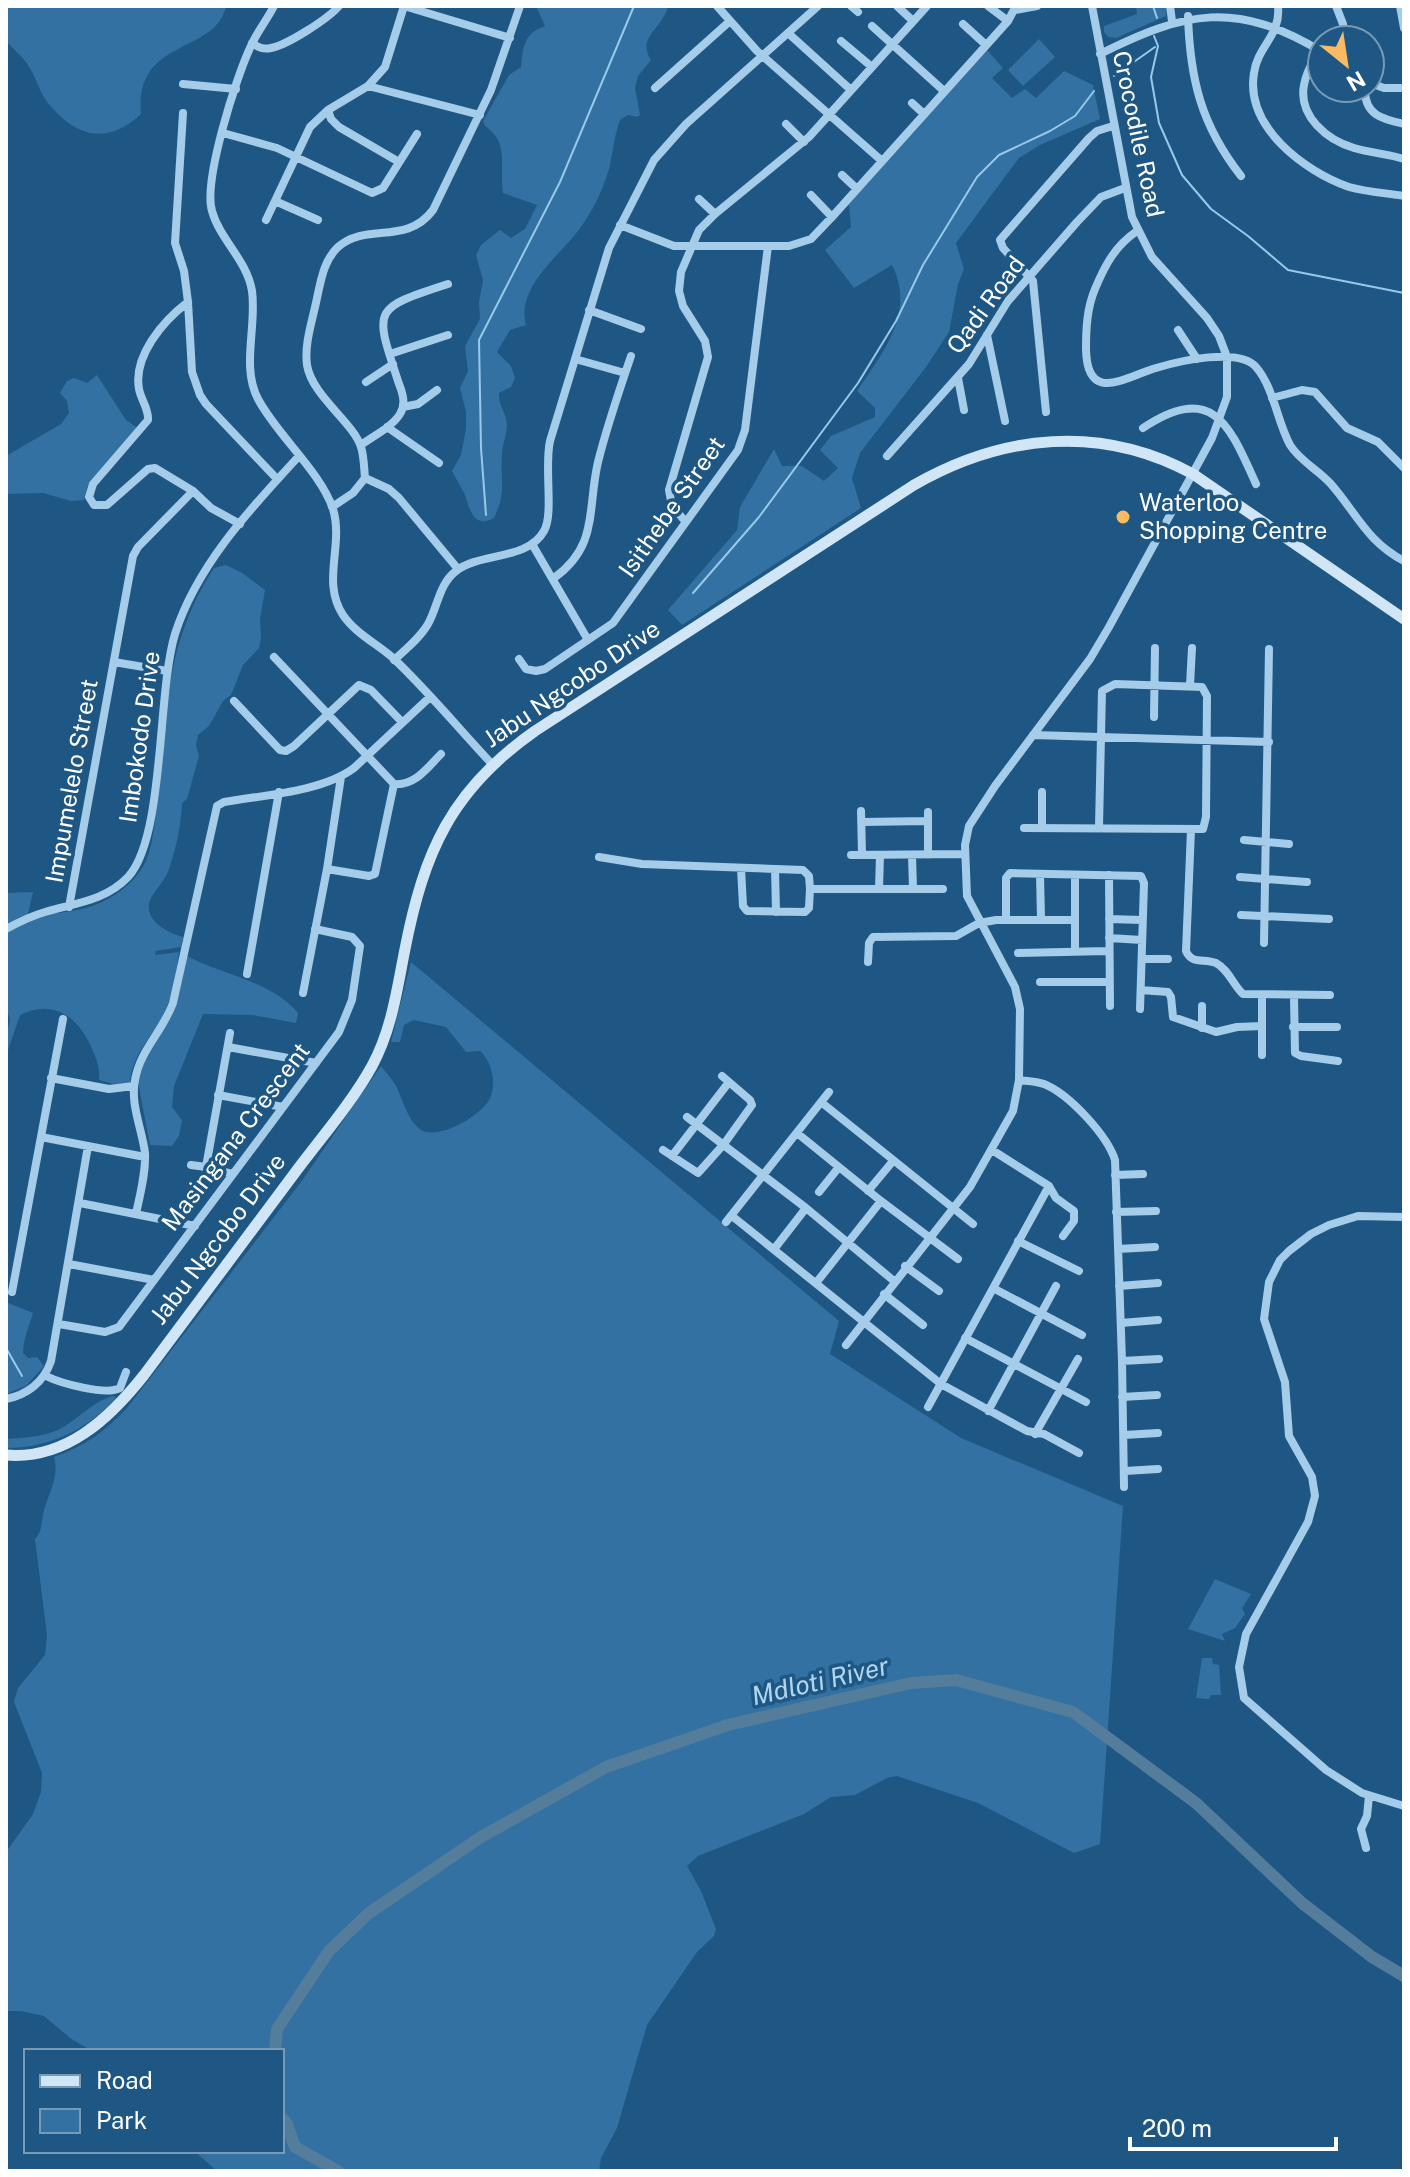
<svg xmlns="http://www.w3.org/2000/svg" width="1410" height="2177" font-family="'Public Sans',sans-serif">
<rect width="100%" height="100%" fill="#1e5783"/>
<path fill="#3271a1" d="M6,6H226C216,55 134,37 141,114C105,148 72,135 45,99C38,88 35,75 28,65C22,56 13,49 6,41Z
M536,6H668C663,29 636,37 651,60L638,76L635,88L640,115L637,117L628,115L620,120C614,136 613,153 609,169C602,192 593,211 578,231C558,257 516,288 526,325L510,330L497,352L511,366L515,378L511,387L499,393C498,405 506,412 507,424C507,435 502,445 502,455C500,481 507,491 494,518C474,529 470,510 465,495C461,487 456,479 452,471L461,455L466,429V412L460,388L468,371L465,346L480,319L479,302L483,280L476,255L481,245L500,230L511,238L525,229L537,205L503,193C499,166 510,143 485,126L483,121L509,75L521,67C523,47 524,33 545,26Z
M1136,6H1166V16L1116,38L1108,37L1104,32V26L1137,14Z
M1039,39L1055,57L1023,86L1008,70Z
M987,50L1003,68L992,78L1012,98L1025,89L1036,98L1064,71L1093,85L1100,119L1040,145L1019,158L956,243L964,269L958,284L949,332L926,367L860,453L852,478L861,508L682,625L668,610L737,530L740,507L774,449L782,466H802L824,481L838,468L820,450L831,436L875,417V408L857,391C883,352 916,313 892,265L854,288L825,250L851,227L849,204Z
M97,375L126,420L138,428L88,485L84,500L71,501L43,493L6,494V456L61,424L69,413L67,401L60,393L67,381L74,378L87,383Z
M226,565L242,573L265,590L260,619L261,639L259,648L243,665L231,695L223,701L209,726L198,735L196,745L199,756L187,799L182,803C181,827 176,849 168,872C164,883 151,893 149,904C146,922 170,934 183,937L181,947L156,951L155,955L179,952C176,971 174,991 166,1009C155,1035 132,1052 130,1083L113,1084L99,1080C100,1068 97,1060 92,1049C79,1017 53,998 20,1015L6,1056C6,1050 5,1042 6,1036C8,1025 13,1021 6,1010V893L33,892L28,914C45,915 60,913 77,910C104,905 132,888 145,863C152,848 153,832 156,816C162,775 163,734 169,694C174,649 189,606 214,568Z
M187,956C222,975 272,981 298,1013L296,1023L253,1015L203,1014L174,1086L172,1107L182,1120L179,1136L172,1146L150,1145L138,1082L140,1066L172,1016L177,1003Z
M411,962L839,1321L830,1354L961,1438L1123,1506L1100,1844L1074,1853L978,1803L897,1776L887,1778L855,1795L831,1797L804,1814L698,1856L687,1866L701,1891L716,1929L714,1936L697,1952L647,2025L617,2128L601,2158L599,2171H217L194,2151H282V2051H92L70,2038L44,2016L21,2011H6V1852L33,1814L41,1792L42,1773L14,1702L18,1688L45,1655L47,1635L35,1539C42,1531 41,1525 43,1515C47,1494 60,1479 54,1457C83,1447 106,1431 127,1408L301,1182L381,1066C386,1073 392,1079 396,1086C403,1100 408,1121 421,1130C438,1140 476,1118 487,1103C498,1089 493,1062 480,1051L466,1052L446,1027L414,1020L404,1025L400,1042H391Z
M6,1302L33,1313C29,1326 23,1340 23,1353L28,1358L37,1357L44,1366L26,1386L6,1394Z
M114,1396L116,1398C87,1430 49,1448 6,1448V1439C23,1438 42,1437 58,1430C75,1422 97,1398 114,1396Z
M1215,1579L1251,1594L1242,1608L1245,1614L1235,1628L1222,1634L1225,1641L1188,1629Z
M1202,1658H1212L1213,1664L1219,1665L1221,1695H1211L1209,1699L1196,1698Z"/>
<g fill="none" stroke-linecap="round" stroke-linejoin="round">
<path stroke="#98c9eb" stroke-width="2" d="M1153,6L1157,18
M1154,36L1158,46L1151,77L1159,123L1182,175L1211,209L1248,236L1288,270L1404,293
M1114,76L1155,47
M486,515L481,448L479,340L560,182L634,6
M693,593L759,517L858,383L896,321L923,265L977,177L999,155L1050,131L1075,116L1094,91
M6,1348L22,1376"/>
<path stroke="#547d9c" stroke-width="12" d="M275,2051L277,2029L329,1951L369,1913L481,1837L606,1767L728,1725L911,1683L956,1680L1073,1712L1196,1803L1302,1903L1372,1957L1404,1976
M282,2118L287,2124L295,2147L338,2171"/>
<path stroke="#a5cce9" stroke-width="8" d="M274,6C267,20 256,33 250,48C236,78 203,181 212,211C220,240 247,260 252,291C257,326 241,367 258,399C277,435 320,471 333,509C344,545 321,582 343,615C355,633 377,644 393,658C428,691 459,729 492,764
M404,6L510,38
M717,6L757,51L882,161
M851,6L858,12
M897,6L913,21
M988,6L1008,21
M1170,6L1172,21
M1278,6C1281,36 1258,45 1254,73C1245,127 1304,171 1349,187C1367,192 1386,193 1404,196
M1336,6L1343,24V40
M1400,6L1404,28
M1015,10L1037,6
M1188,16C1190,79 1201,125 1241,176
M963,24L986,45
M872,26L944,91
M788,33L851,90
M841,41L872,67
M252,43C258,47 263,50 271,48C287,45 328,19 339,6
M1319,50C1313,61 1306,72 1304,85C1298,116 1327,140 1354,148C1371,153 1388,154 1404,159
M1100,54C1186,11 1236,0 1322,52
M1370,83L1384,88H1404
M183,84L236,89
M368,86L480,115
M655,88L730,21
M1365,88C1364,115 1382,119 1404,124
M912,103L924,114
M328,110L331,119L339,127L399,162
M183,113L175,243L184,271L188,302L192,372L200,395L206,404L277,479
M786,124L804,142
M223,133L277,148L372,193L383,188L417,134
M842,175L857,189
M811,195L832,217
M699,199L715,214
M275,201L318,220
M266,220L310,127L328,110L368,86L385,67L404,6
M620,225L674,246H789L811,239L832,217L1008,21L1016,6
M1137,231C1115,246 1105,265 1095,289C1087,308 1086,328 1086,349C1087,405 1125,377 1156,368C1179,361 1239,347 1256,367C1274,388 1277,421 1290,445C1300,461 1317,469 1330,483C1356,512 1366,541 1404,561
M188,302C163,321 133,356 139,389C141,400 149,409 148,420L93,484L89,497L94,505H107L148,469L155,468L193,491L211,508L240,524
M589,310L641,329
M1178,330L1197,359
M987,335L1005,421
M390,354L448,335
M575,359L625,373
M958,378L964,410
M366,382L393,364
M1272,398L1302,390L1315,392L1347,428L1378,442L1404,468
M403,407L418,404L437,390
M1046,412L1033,281L1003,248L1000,240L1089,138L1097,131L1113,126
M387,427L439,463
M1143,428C1214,381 1230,427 1256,484
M361,445C373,436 392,427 400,414C406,404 403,394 399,384C374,308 371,309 448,284
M887,456L969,364L1008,301L1077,222L1101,197L1125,188
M365,478L389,489L399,498L458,569
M332,507L353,493L365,478C364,468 364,456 361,447C353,422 312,396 307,365C304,343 313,319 317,298C321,280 324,260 338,247C366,222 406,246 433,210L491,90L520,6
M685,521L672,506L669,490L708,357L705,341L683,306L679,291L681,272L699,230L715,214L809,137L927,6
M532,544L588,640
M554,578C599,546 587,509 598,462C607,426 619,391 631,356
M274,657L394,784C415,786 427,768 441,754
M519,659L526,669L536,671L545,669L613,623L738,450L745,430L768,246
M394,660C406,649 420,638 428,624C438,606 439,584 456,571C480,552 527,561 544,531C554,514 544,467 550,441L609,248L654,160L686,124L818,6
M114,662L167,671
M1190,685L1192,648
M234,701L280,750L286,751L294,746L359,685L371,690L402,722
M1154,717L1155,648
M1033,735L1269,742
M1042,792V828
M861,811L862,854
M862,822L928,821
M1024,828L1203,829L1206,817L1207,696L1202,687L1115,684L1102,691L1099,827
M1191,830L1186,951C1192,965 1204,958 1216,963C1229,970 1233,985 1243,994L1330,995
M1244,840L1289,844
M851,855L965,854
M912,855L913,889
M928,855V812
M599,857L642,864L803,870L809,876L810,889H943
M741,868L743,906L747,911L805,912L809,908L810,889
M327,869L369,876L375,874L394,784
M775,869L776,912
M1040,874L1041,919
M1075,875V951
M1109,875L1110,1006
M1240,877L1307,882
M879,889L880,855
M69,907L133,556L138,547L193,491
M1241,915L1329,919
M1006,919V878L1010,873L1141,876L1144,883L1140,1009
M1109,919L1142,920
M6,929C19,922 31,916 45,912C75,903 105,901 128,877C165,837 157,693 175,634C197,565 251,508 299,456
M1109,938L1142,940
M1264,943L1269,649
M1018,953L1108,951
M1142,959H1168
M868,962L869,943L873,937L956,936L979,923L996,920H1075
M247,974L279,792
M1040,982H1109
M1141,990L1168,992L1171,997L1173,1017L1216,1032L1237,1027L1262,1026
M303,993L327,869L341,777
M1262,995V1055
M1294,996L1295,1053L1301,1056L1338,1061
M1202,1006V1028
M1293,1027H1337
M230,1033L206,1167L233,1174
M228,1047L316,1063
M51,1078L109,1089L134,1086
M1019,1080C1027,1081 1036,1081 1044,1084C1069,1094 1107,1135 1115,1160L1122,1361L1124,1487
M218,1095L283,1107
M821,1102L973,1224
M687,1117L806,1208L894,1281
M797,1133L881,1201L958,1259
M41,1137L145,1157
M663,1150L698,1173L724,1144L752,1105L750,1100L722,1076
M992,1150L1049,1186L1056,1198L1074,1211V1221L1063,1236
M672,1156L729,1082
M191,1165L206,1167
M1115,1175L1143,1174
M868,1191L893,1161
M819,1192L839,1167
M80,1203L195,1226
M1116,1212L1156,1211
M136,1214C140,1194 146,1173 145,1153C142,1129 130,1104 135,1080C140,1050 163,1031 173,1003L217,806L224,802C263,795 322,792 354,768L430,697
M732,1216L941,1384L1027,1431L1044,1434L1079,1453
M1404,1217L1358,1216L1329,1225L1311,1234L1289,1251L1280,1260L1269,1282L1264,1319L1285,1382L1289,1436L1312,1477L1315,1496L1308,1522L1246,1634L1239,1667L1244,1698L1326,1770L1362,1793L1404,1806
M726,1222L829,1092
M1018,1241L1079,1271
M775,1248L806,1208
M1118,1249L1155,1247
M69,1264L154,1280
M905,1266L939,1291
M816,1283L881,1201
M1119,1286L1158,1283
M993,1288L1082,1335
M12,1292L63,1019
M884,1294L923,1325
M1121,1323L1158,1320
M59,1324L105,1332L119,1327L339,1032L352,1000L360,946L352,937L315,929
M965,1338L1086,1402
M846,1345L970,1187L1013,1111L1019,1080L1020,1009L1015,987L967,896L965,845L969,826L995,786L1090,659L1109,627L1212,438L1227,397V357L1219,336L1207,318L1152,257L1132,217L1092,6
M1122,1361L1159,1359
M46,1376C60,1383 106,1396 120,1388L126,1372
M1122,1397L1157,1395
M6,1399C27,1395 44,1382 51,1361L88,1146
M928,1407L1049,1186
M988,1411L1056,1286
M1035,1434L1078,1359
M1124,1435L1158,1433
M1125,1471L1158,1469
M1366,1848L1361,1829L1367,1816L1369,1796"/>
<path stroke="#d0e6f7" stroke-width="11" d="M6,1455C66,1460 110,1418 144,1375C194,1308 244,1241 294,1174C320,1139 351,1104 372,1066C392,1029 397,989 405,949C424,852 451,790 535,731L914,485C1003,434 1101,424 1193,474L1404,619"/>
</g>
<circle fill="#f8bb64" stroke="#1e5783" stroke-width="3" cx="1123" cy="517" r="8"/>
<g text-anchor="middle" stroke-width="7" stroke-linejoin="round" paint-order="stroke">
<g font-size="24" fill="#fff" stroke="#1e5783">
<text transform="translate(1138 134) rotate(78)" y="8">Crocodile Road</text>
<text transform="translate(986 305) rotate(-54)" y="8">Qadi Road</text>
<text transform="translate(672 507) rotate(-55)" y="8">Isithebe Street</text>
<text transform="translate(572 684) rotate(-34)" y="8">Jabu Ngcobo Drive</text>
<text transform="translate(140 737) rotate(-82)" y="8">Imbokodo Drive</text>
<text transform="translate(72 781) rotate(-80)" y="8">Impumelelo Street</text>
<text transform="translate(236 1137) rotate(-53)" y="8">Masingana Crescent</text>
<text transform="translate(218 1239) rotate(-53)" y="8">Jabu Ngcobo Drive</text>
</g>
<g font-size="24" fill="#fff" stroke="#1e5783" text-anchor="start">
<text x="1139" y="511">Waterloo<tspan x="1139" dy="28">Shopping Centre</tspan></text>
</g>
<g font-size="26" font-style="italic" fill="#b0d6f1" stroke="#1e5783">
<text transform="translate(820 1681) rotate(-13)" y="9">Mdloti River</text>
</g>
</g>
<rect width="1410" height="2177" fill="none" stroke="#ffffff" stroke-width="16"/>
<rect x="24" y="2049" width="260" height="104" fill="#1e5783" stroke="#789ab5" stroke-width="2"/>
<rect x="40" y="2075" width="40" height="12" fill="#d0e6f7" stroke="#789ab5" stroke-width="2"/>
<text x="96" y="2089" font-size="24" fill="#ffffff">Road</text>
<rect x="40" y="2109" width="40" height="24" fill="#3271a1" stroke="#789ab5" stroke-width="2"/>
<text x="96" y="2129" font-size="24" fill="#ffffff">Park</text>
<g transform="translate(1346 64) rotate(150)"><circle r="38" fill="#1e5783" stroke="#789ab5" stroke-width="2"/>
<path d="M0-6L14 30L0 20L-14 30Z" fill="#f8bb64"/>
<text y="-12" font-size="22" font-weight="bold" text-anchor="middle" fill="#ffffff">N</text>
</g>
<path d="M1130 2137v12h206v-12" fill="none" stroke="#ffffff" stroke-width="4"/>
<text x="1142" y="2137" font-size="24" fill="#ffffff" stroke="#1e5783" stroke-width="6" paint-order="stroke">200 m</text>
</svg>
